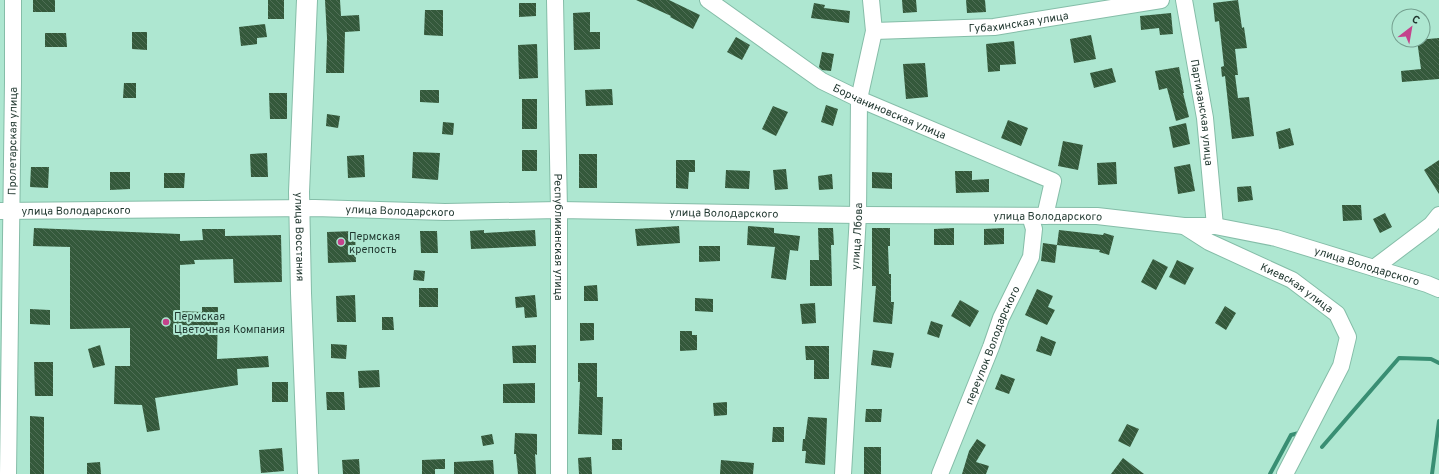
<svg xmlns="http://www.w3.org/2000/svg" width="1439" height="474" font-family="Overpass,sans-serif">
<defs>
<pattern id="building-back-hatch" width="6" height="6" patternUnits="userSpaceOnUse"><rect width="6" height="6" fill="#34593b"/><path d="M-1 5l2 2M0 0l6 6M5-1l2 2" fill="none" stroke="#4f6e56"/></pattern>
</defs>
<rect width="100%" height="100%" fill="#aee7d1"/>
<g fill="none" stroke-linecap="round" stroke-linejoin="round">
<path stroke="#398e73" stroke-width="4" d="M1322,447L1399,358L1431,359L1439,363
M1270,474L1291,435L1299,433
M1432,474L1439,421"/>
</g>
<path fill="url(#building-back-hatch)" d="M33,0H55V12H33Z
M268,0H284V19H268Z
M325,0H340L341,16L359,15L360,31L345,32L344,73H326L327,38Z
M636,0H669L700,15L693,29L670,17L671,16Z
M902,0H916L917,12L903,13Z
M966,0H985L986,12L967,13Z
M1238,0L1242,28L1244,27L1247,48L1235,49L1238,75H1235L1238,98L1249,97L1254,136L1232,139L1225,76L1222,77L1221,67L1224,66L1219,21L1215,22L1213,3Z
M519,3H536V16L519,17Z
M814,3L825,5L824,8L850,11L849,23L811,18Z
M425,10H443V36L424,35Z
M590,12V32H600V49L574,50L573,13Z
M1171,13L1173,34L1160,35L1159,28L1141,30L1140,16Z
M265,24L267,37L257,38V44L241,46L239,27Z
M132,32H147V50L132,49Z
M45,33H66L67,47H45Z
M1091,35L1096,59L1074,63L1070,39Z
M736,37L750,45L742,60L727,52Z
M1439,38V79L1402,82L1401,71L1421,69L1417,40Z
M1014,41L1016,64L1000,65V71L988,72L986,44Z
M537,44L538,78L519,79L518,45Z
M822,52L834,54L831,71L822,70L819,67Z
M925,63L928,97L906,99L903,64Z
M1179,67L1184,93H1183L1189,117L1176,121L1167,88L1159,90L1155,71Z
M1112,68L1116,82L1094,88L1090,73Z
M124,83H136V98H123Z
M612,89L613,105L586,106L585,90Z
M420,90H439V103L420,102Z
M269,93H287V119H270Z
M522,99H537V129H522Z
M826,105L838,109L833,126L821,122Z
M773,106L788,112L776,136L762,129Z
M327,114L340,116L338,128L326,126Z
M1008,120L1028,128L1021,146L1001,138Z
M443,122L454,123L453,135L442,134Z
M1186,123L1190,144L1173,148L1169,127Z
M1290,128L1294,145L1279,149L1276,132Z
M1063,141L1083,145L1078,170L1058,166Z
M522,150H537V171H522Z
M413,152L440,153L438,180L412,178Z
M267,153L268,177H251L250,154Z
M579,154H597V188H579Z
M364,155L365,177L348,178L347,156Z
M676,160H695V172H689L688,189L676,188Z
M1439,160V194L1424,170Z
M1116,162L1117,184L1098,185L1097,163Z
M1190,164L1195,191L1178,194L1174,167Z
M31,167H49L48,188L30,187Z
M786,169L788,189L775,190L773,170Z
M726,170L750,171L749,189L725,188Z
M955,171H972V180L989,179V192L956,193Z
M110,172H130V189L110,190Z
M872,172L892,173V189L872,188Z
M164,173H185L184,188H164Z
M832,174L833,189L819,190L818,176Z
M1251,186L1253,200L1238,202L1237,187Z
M1342,205H1361L1362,220L1343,221Z
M1385,213L1392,227L1380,233L1373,219Z
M679,226L680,243L637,246L635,229Z
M748,226L774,228V233L800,236L798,251L790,250L786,280L771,278L775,247L747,245Z
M34,228L180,234V241L203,240L202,229H225V236L281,235L282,282L234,283L233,259L194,260L195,264L180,265V311L202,312V307H218L217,359L268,356L269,367L237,369L238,385L155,398L160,430L147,432L142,405L114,404L115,366H130V328L70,329V247L33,246Z
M818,228H833L834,245H831L832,286H810V260H819Z
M872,228H890V246H888L889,274H891V302H894L892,324L873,322L876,286H872Z
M954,228V245H934V229Z
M1004,228V244L984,245V229Z
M484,230V233L535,230L536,246L471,249L470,231Z
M1059,230L1103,235L1104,233L1114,236L1109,255L1099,252L1100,250L1057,245Z
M355,231L356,262L328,263L327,232Z
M420,231H437L438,253H421Z
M1043,243L1057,245L1055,263L1041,261Z
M699,246H720V261L699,262Z
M1153,259L1168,267L1156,290L1141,282Z
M1177,260L1194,268L1185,285L1169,277Z
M414,270L425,271L424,281L413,280Z
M597,285L598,301H584V286Z
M419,288H438V307H419Z
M1037,289L1053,296L1048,307L1055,310L1047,325L1025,315Z
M355,295L356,322H337L336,296Z
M535,295L537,317L525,318L524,307L516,308L515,297Z
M695,298L713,299V312L695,311Z
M960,300L979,311L970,327L951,316Z
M815,303L816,323L802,324L800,304Z
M1225,306L1236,313L1226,330L1215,323Z
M30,309L50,310V325L30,324Z
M382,317H393L394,330H382Z
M931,321L943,325L939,338L927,334Z
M580,323H594V340L580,341Z
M680,331H692V335H697V350L680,351Z
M1041,336L1056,342L1051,356L1036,351Z
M331,344L347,345L346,359L331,358Z
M100,345L105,365L93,368L88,349Z
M536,345V363H513L512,346Z
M805,346H829V379H814V360H806Z
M873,350L894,353L891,368L871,365Z
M34,362H53V396H35Z
M578,363H597V397H603L602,435L578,434L580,382H578Z
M379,370L380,387L359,388L358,371Z
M1001,374L1015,379L1009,394L995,389Z
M272,382H288V402H272Z
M535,383V403H503V384Z
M326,392H344L345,410H327Z
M727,402V415L714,416L713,403Z
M866,409H882L881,422H865Z
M30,416L44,417V474H30Z
M808,417L827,418L825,465L805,463L806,451H802L803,439H805Z
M1127,424L1139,429L1130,447L1118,441Z
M773,427H784V442H772Z
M515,433L537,434V455L535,454L536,474H518L516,454H514Z
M492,434L494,444L483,446L481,436Z
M612,439H622V450H612Z
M977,439L986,445L976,462L989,466L986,474H962L969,451Z
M864,447H881V474H864Z
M282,448L284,471L261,473L259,450Z
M591,457L592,474H579L578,458Z
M1123,458L1144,474H1111Z
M359,459L360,474H343L342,460Z
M445,459V469H435V474H422V460Z
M493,460L494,474H454V462Z
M721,460L754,463L753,474H720Z
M100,462L101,474H87V463Z"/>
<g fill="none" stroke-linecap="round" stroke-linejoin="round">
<defs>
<g id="minor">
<path id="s1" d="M555,0L559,210V474"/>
<path id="s2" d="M708,0L822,81L859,99L1053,181L1045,216"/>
<path id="s3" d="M1184,0L1205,118L1215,226"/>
<path id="s4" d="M874,31L994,27L1161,0"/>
<path id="s5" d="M0,211L315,208L445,212L559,210L858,215L1097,216L1184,226H1215L1276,238L1374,268L1427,284L1439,289"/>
<path id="s6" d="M1184,226L1209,242L1292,280L1337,314L1348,337L1341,366L1285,474"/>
<path d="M1374,268L1431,225L1439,215"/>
<path id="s7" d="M8,474L13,82V0"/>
<path id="s8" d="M843,474L858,215L859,99L874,31L871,0"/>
<path id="s9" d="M940,474L991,347L1001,318L1031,257L1034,229L1030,216"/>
</g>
<g id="tertiary">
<path id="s10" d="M307,0L299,192L301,293L308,474"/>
</g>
</defs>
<use href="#minor" stroke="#85bda8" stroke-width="18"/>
<use href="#tertiary" stroke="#85bda8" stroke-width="22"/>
<use href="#minor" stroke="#fff" stroke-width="16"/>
<use href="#tertiary" stroke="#fff" stroke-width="20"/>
</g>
<g fill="#c4438c" stroke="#aee7d1" stroke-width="1.5">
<circle cx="341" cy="242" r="4"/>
<circle cx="166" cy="322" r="4"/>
</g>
<g text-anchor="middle" stroke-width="4" stroke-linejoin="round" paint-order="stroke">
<g font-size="11" fill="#1f362e" stroke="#aee7d1">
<text dy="4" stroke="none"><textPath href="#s4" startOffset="145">Губахинская улица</textPath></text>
<text dy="4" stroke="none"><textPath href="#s2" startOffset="214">Борчаниновская улица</textPath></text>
<text dy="4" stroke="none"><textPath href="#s3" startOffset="114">Партизанская улица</textPath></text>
<text dy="4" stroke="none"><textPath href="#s7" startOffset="333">Пролетарская улица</textPath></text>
<text dy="4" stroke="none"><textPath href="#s5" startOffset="400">улица Володарского</textPath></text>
<text dy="4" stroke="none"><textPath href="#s5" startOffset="76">улица Володарского</textPath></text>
<text dy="4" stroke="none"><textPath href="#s5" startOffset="724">улица Володарского</textPath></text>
<text dy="4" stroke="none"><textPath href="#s5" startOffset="1048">улица Володарского</textPath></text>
<text dy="4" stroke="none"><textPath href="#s8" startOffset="238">улица Лбова</textPath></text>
<text dy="4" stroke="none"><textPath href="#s10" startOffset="237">улица Восстания</textPath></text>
<text dy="4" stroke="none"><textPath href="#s1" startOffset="237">Республиканская улица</textPath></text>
<text dy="4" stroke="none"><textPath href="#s5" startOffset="1373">улица Володарского</textPath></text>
<text dy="4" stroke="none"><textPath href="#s6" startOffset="129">Киевская улица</textPath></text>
<text dy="4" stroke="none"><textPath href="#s9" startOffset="139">переулок Володарского</textPath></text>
</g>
<g font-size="11" fill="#1f362e" stroke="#aee7d1" text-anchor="start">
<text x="349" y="240">Пермская<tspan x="349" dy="13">крепость</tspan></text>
<text x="174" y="320">Пермская<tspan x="174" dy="13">Цветочная Компания</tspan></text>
</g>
</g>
<g transform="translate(1411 28) rotate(31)"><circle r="19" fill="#aee7d1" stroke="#75a090"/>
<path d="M0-3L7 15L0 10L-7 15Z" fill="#c4438c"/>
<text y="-6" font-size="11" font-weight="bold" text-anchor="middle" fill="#1f362e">С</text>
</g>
</svg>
